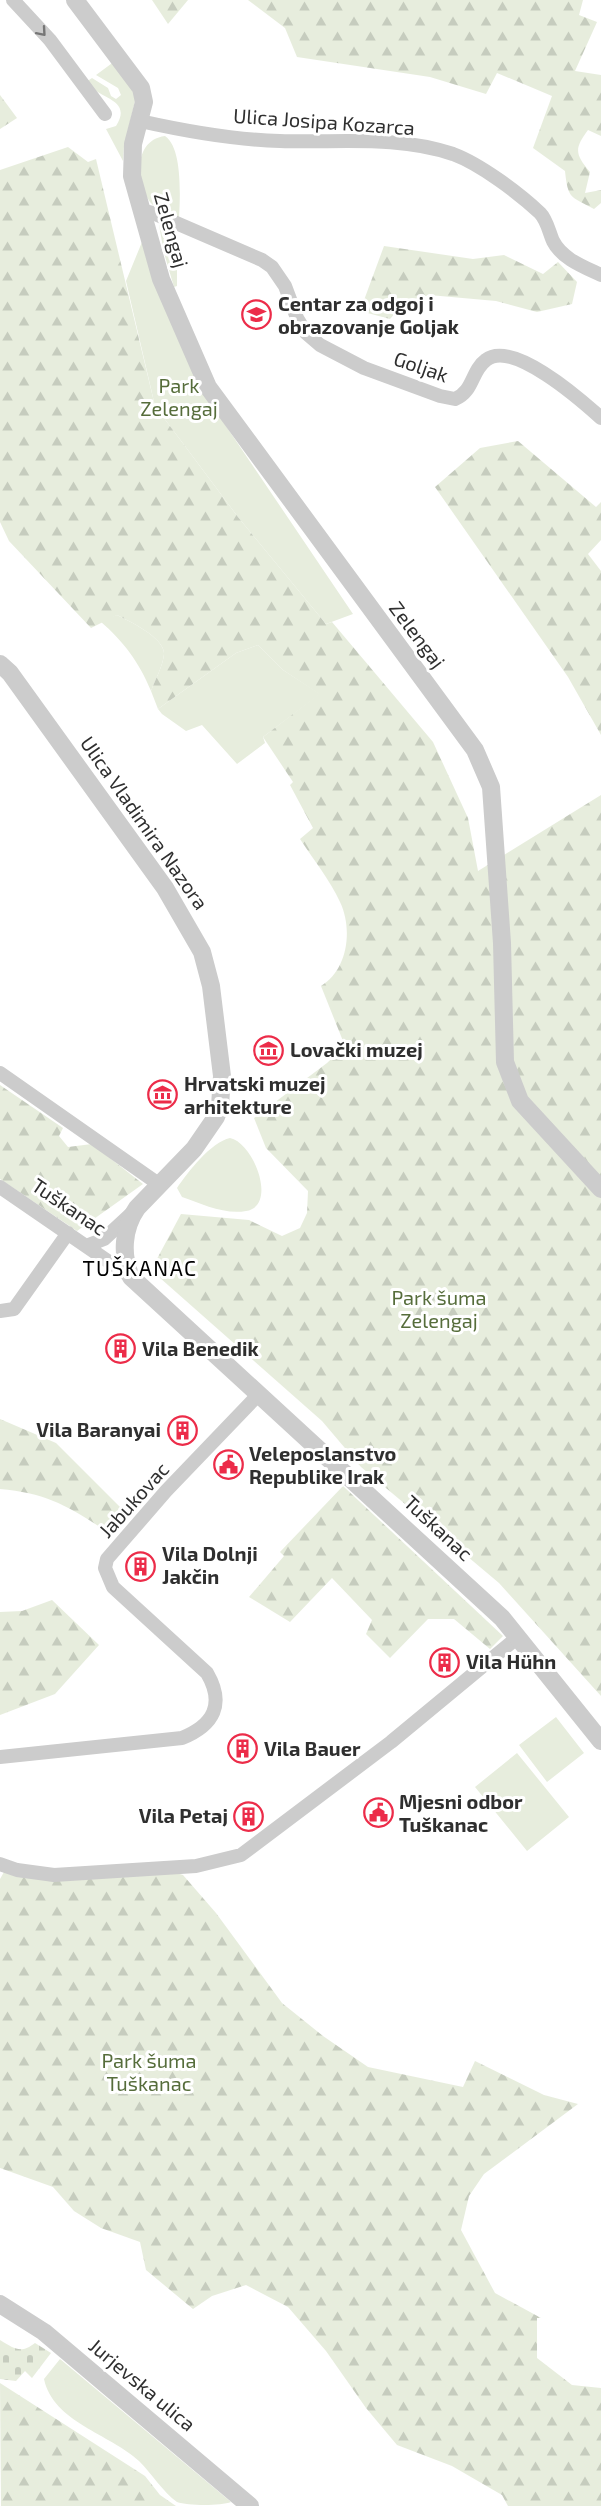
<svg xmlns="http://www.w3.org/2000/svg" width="601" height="2506" font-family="'Exo 2',sans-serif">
<defs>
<pattern id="forest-firs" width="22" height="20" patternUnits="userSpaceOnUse" patternTransform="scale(1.5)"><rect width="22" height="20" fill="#e7eddd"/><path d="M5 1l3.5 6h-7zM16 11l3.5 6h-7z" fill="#c6ccbe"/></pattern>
<pattern id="cemetery-stones" width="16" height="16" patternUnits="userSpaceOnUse" patternTransform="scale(1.5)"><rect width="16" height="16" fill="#e7eddd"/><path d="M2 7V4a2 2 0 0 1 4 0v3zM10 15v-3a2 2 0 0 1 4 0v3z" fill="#c6ccbe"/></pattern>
</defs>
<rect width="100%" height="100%" fill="#fff"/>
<path fill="#e7eddd" d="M115,61L136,97L124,146L123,161L106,129L116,126C133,99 100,100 86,82L92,78L108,88L111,96L116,99L121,95L118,88L96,75Z
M165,136C183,148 180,199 179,219C169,214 156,210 150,202C135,180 134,140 165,136Z
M159,225L176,231L177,235V286L174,287L164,253Z
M142,242L203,392L353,614L326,624L238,517L155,406L126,281Z
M117,615C129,621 165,638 164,654C163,666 155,680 151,691C139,662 124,642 100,621Z
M258,645L283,670L320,694L263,737L265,743L237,764L202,725L186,731L162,714L158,709L236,653Z
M230,1138C254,1143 278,1206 246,1211C225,1215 202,1204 182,1197L177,1188C188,1172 211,1142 230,1138Z
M556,1717L584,1753L547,1782L519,1745Z
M517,1753L569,1817L527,1851L475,1787Z
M60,2359L231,2502C221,2506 188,2506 177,2502C163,2492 152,2474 139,2461C110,2434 53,2422 44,2379Z"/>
<path fill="url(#forest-firs)" d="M152,0H188L168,24Z
M248,0H583L579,15L597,22L575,71L601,75V136L588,130C574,149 575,154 590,172L585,193L601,190V203L594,209C570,196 568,199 565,171L533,148L552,96L497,73L486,94L430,77L297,57L285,28Z
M0,95L17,118L0,129Z
M68,147L88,162L96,159L155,406L238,517L326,624L332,622L433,742L468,818L478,871L601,795V1696L499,1583L361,1467L322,1421L151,1270L181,1214L249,1220L282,1236L300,1228L307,1213L308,1191L266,1148L254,1118L327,1063L345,1046L321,986C348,970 353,929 340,902C330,880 313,859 300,839L313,828L290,785L293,782L263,737L319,694L283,670L258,645L236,653L158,709L151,691C155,680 163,666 164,654C165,638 129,621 117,615L91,628L9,541L0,522V170Z
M384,246L473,259L504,255L543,274L558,262L577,282L572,304L537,312L496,301L429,295L405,302L390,319L360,311Z
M518,441L596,507L601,502V540L588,554L601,571V735L568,677L435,487L480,448Z
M0,1085L63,1128L59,1136L68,1147L92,1144L143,1184L77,1231L0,1179Z
M0,1419L56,1443L125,1512L106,1531C68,1506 46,1493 0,1489Z
M343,1486L503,1636L490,1649L454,1619H428L390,1658L366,1634L372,1620L332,1578L290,1622L249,1597L284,1556L280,1552Z
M52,1600L99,1645L55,1694L0,1715V1612L22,1611Z
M171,1871L183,1875L216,1913L282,2003L323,2036L368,2067L463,2087L475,2061L544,2095L578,2104L484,2174L469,2196L461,2230L495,2293L541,2318H537V2358L572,2385L601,2388V2506H508L502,2495L452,2466L397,2445L366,2408L326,2351L288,2307L246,2285L212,2296L193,2309L146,2270L140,2242L101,2228L74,2211L53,2187L0,2168V1879L4,1872Z
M0,2383L145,2476L160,2495L176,2506H1Z"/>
<path fill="url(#cemetery-stones)" d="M0,2340C15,2349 21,2354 35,2343L51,2353L32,2378L25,2371L16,2381L0,2379Z"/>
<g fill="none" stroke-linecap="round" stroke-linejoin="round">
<path stroke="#ccc" stroke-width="14" d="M13,0L50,40L105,114
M140,121C185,131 234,140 280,141C338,143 397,135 453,154C480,164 519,193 540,213C547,220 549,232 553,241C562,259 584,267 601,275
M141,210L153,213L262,260L272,267L285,286L297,318L306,333L320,345L364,368L440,396L455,399C474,391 471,371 486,360C512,339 581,400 601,418
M0,1073L160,1185
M0,1187L131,1277
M86,1246L104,1239L131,1214
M0,1311L14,1309L68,1233
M0,1757L182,1738C214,1725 225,1704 207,1673L113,1587L105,1568L107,1559L166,1491L259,1394
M0,1864L17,1870L54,1875L196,1866L241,1855L391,1742L518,1637"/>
<path stroke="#ccc" stroke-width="18" d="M75,0L141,88L144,102L133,144L132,176L161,279L208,387L475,750L491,787L502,943L505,1062L520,1101L601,1189
M0,664L10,673L165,888L202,952L211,986L222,1076L220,1106L216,1117L194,1149L137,1208C123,1228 121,1255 131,1277L502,1618L601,1741
M0,2304L44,2332L250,2506"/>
</g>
<defs><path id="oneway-chevron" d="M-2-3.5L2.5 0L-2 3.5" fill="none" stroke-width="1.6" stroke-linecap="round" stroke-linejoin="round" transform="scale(1.5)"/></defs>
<use stroke="#767676" href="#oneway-chevron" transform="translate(42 32) rotate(49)"/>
<defs>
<symbol id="school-ring" viewBox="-11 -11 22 22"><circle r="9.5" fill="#fff" stroke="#ec2c49" stroke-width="1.5"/><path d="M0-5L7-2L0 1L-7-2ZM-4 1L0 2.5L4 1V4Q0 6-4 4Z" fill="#ec2c49"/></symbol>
<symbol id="museum-ring" viewBox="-11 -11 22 22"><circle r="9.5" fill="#fff" stroke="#ec2c49" stroke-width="1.5"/><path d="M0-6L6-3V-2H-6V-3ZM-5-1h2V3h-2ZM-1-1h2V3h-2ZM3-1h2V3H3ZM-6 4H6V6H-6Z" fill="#ec2c49"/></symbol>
<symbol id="building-ring" viewBox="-11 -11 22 22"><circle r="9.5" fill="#fff" stroke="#ec2c49" stroke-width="1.5"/><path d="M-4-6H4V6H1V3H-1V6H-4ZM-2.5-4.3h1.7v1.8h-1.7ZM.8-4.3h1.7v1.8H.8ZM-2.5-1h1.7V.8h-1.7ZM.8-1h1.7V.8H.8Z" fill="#ec2c49"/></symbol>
<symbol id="civic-ring" viewBox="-11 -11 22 22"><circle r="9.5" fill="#fff" stroke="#ec2c49" stroke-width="1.5"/><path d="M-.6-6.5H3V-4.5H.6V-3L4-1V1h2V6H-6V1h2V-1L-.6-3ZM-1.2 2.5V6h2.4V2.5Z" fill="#ec2c49"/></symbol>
</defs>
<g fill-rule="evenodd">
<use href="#school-ring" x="240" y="298" width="33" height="33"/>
<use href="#museum-ring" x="252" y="1034" width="33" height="33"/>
<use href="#museum-ring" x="146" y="1078" width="33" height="33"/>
<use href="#building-ring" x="104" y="1332" width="33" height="33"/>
<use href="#building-ring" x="166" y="1414" width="33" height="33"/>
<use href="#civic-ring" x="212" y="1448" width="33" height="33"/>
<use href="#building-ring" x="124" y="1550" width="33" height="33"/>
<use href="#building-ring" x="428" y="1646" width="33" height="33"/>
<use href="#building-ring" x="226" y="1732" width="33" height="33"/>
<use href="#civic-ring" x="362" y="1796" width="33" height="33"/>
<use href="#building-ring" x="232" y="1800" width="33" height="33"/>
</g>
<g text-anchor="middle" stroke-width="6" stroke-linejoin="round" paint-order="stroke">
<g font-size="20" fill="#2f2f2f" stroke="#fff">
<text transform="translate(324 122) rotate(4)" y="7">Ulica Josipa Kozarca</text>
<text transform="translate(171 230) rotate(74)" y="7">Zelengaj</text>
<text transform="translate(421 367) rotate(19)" y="7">Goljak</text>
<text transform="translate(417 635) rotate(53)" y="7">Zelengaj</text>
<text transform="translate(144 823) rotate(55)" y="7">Ulica Vladimira Nazora</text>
<text transform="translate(69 1207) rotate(34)" y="7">Tuškanac</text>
<text transform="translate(134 1500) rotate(-48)" y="7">Jabukovac</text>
<text transform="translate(438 1528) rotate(43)" y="7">Tuškanac</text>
<text transform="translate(142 2385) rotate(40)" y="7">Jurjevska ulica</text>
</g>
<g font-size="20" font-weight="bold" fill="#2f2f2f" stroke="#fff" text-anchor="start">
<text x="278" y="311">Centar za odgoj i<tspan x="278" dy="23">obrazovanje Goljak</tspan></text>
<text x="290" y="1057">Lovački muzej</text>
<text x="184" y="1091">Hrvatski muzej<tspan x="184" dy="23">arhitekture</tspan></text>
<text x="142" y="1356">Vila Benedik</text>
<text x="161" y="1437" text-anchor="end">Vila Baranyai</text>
<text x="249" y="1461">Veleposlanstvo<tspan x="249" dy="23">Republike Irak</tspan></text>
<text x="162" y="1561">Vila Dolnji<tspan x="162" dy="23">Jakčin</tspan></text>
<text x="466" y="1669">Vila Hühn</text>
<text x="264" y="1756">Vila Bauer</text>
<text x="399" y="1809">Mjesni odbor<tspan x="399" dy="23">Tuškanac</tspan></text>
<text x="228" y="1823" text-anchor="end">Vila Petaj</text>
</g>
<g font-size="20" fill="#566d3b" stroke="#fff">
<text x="179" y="393">Park<tspan x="179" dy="23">Zelengaj</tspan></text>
<text x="439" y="1305">Park šuma<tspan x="439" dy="23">Zelengaj</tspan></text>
<text x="149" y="2068">Park šuma<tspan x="149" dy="23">Tuškanac</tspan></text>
</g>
<g font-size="21" letter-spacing="1.5" fill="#000" stroke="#fff">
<text x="140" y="1276">TUŠKANAC</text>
</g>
</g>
</svg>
